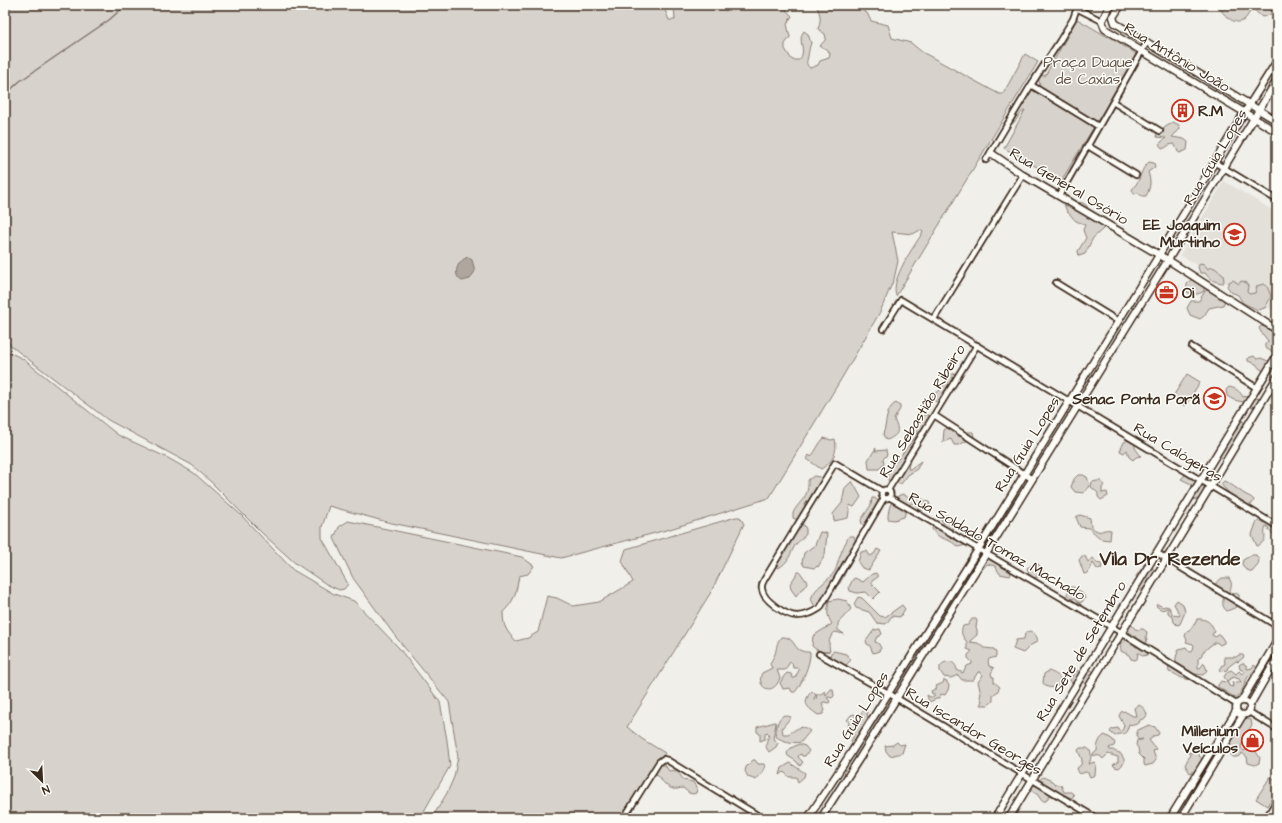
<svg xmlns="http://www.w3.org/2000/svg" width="1282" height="823" font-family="'Architects Daughter',sans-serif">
<rect width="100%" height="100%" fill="#f1efea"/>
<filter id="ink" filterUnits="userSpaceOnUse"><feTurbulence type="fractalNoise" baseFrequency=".025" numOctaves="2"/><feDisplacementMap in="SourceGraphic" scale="8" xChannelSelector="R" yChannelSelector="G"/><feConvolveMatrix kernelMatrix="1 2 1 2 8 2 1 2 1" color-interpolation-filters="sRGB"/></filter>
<g filter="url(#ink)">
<path fill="#e3e0da" d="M1224,181L1277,213V313L1180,255Z"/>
<path fill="#d7d2cc" stroke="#897e75" d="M5,5H663L669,20H675L674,5H788L786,10L792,16L787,24L790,37L785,44V49L792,60H799C808,51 796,40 804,31L808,34L811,43C809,48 809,51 808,56C807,62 805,63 810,68L818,65L820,61L829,58L830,54L828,50L820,46L826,39L825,34L818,29C821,20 821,16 817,7L812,5H854L867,13L871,21L888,25L892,38L911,43L922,52L999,94H1003L1025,54L1038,62L896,296C890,278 914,247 923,232L920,230L913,234L892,232L898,261L894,279L880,312L843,376L769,498L670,529L561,558L387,522L329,506L322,527V538L348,584L344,589L339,590L326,584L295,563L263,534L211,482L192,465L108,420L11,346L5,337Z
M1219,5H1275L1270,15L1262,17L1252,8C1250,12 1247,17 1244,20C1235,27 1221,14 1219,5Z
M1077,19L1108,37L1110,35C1115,37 1120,44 1125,47H1129L1132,51L1137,55L1123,78V84C1116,89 1115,92 1114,99L1110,100L1108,103L1110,106L1104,112H1103L1061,181L1004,148L1025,110C1018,114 1018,120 1012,124L1010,121L1030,87H1035L1036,91L1040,84L1038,79L1040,75L1045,76Z
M1173,122L1179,125L1180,129L1172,137L1184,139L1188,142L1187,150L1180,153L1178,152L1175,145L1174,144L1169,145L1165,148H1162L1159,144L1166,138L1157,137L1156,133L1157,132L1162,131L1164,128Z
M1149,162L1154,163L1155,167L1148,172C1151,181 1151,187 1146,196H1142L1138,193L1134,194L1132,190C1134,186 1138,183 1139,179C1142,172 1143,167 1149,162Z
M1068,201L1083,203L1087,206L1089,213L1105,225L1104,228L1093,238L1085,254L1079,256L1078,251L1086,238L1083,230L1085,225C1082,222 1079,223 1076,221C1072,218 1071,214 1067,212L1064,204Z
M1200,263L1204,264L1208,269L1210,267L1215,268L1223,275L1224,281L1223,283C1214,282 1210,280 1205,273H1200L1198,267Z
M1193,279L1204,287V291C1199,295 1192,295 1187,292C1186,286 1187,281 1193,279Z
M1233,280L1239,284L1241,281L1245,282L1248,286L1247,292L1249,294L1255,293L1257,286L1263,284L1267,286L1271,296L1265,308L1258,310L1243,303L1238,295L1231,292L1227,286L1229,282Z
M1209,289L1224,299V303L1223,305L1209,308L1204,316L1200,319L1190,315L1187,308L1191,301H1199L1205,291Z
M1261,326L1265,327L1268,330L1273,329L1277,331V367L1269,374L1260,369L1256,364L1248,361V358L1254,356L1257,359L1261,358L1268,361L1274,355L1273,352L1265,348V343L1269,342L1261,332L1259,328Z
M5,350L23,359L118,435L168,458L194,473L240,514L293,570L334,594L354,601L399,648L440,702L447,740L450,766L420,818H5Z
M955,373L957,374L937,402L933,400L932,396C934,394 938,392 940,390C945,385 946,376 955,373Z
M1187,374L1200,382L1185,406L1172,398Z
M1229,387C1235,388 1240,391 1243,397L1249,395L1254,399L1259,398L1260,400L1252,408L1250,407H1247L1243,402L1234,400L1227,396L1226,390Z
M896,403L900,406V409L894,419C899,431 900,434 887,440L885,439L883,434C887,425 885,408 896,403Z
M925,414L932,417L933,423L927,429L910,458L908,469H910L921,461L917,469L908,475L901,484L889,482L887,476L889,471L916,436L918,426L922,417Z
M1240,419L1244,422V426L1240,432V434L1230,447L1227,456L1223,458L1220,457L1219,455L1226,445V441L1230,438Z
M947,428L953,430L959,437L966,432H973L974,437L959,445H954L951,439L943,442L944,430Z
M824,438L831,440L835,439C838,452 833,462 821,469L807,459L809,455L811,457C816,451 818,444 824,438Z
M1131,439L1135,443V448L1141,456L1136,457L1133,460L1129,457L1127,450L1124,453L1120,451L1124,442Z
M876,448L875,451L886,450L887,455L883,459L884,464L879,469H869L868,460Z
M1186,474C1195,478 1201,482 1205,492L1201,498L1195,500L1190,493L1192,486L1191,484L1181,479Z
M1078,475H1083L1087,477L1090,486L1084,493L1075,492L1071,487L1074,479Z
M814,476L820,477C830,491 816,491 810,500C805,506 802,513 798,520L793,518V513C800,499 809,499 808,480Z
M852,481L861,497L854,507L850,505L848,518L834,521L833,514L842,503L845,488Z
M1097,481H1101L1104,485L1102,488V493L1107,492L1108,496L1101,500L1098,497V493L1091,487L1092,482Z
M1224,481C1231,484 1236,488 1243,493C1247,496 1251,496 1254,500L1252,504L1248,506C1244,503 1243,503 1239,502C1236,501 1223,487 1221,484Z
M903,494L909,498L918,494L925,501L929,502L930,505L922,511L918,509L916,504L912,503L907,507L904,517L894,520L888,519C888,508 891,497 903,494Z
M872,498H875L880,503L872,525L868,528L862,524L861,520L871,505Z
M946,515L953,518L955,522L951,532L956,537H967L968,541L966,545L958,547C955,544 951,541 947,540C940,537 936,536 932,529L933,526L944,523L941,520C941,517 943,516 946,515Z
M1080,515L1090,518L1091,527C1103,536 1100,528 1111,530L1110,540L1101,539L1089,528L1080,527L1076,517Z
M736,517H740L744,524L711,592L627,727L642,739L665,753L657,765H665L669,771C678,769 679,773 683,780L693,782L697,789L696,793L693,794L689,793L683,788C680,788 676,790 673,789C666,787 658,777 655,772L623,818H432L447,793L454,777L458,757L449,702L395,636L353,578L334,538L339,527L348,521L522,557L534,566L528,574L519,576C516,592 515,601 503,612C503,626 506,631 516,641L528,638L538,632L547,596L557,598L573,606L599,602L633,582L622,561L626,549Z
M1262,518C1273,517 1277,523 1277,533L1273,534L1269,531L1268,527L1266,526C1262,535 1270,540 1257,546L1252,535L1256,523Z
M801,525H804L806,529V534C803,538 799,541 796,544C790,553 789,563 778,568L773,564C778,553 788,547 792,536L793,537L798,528Z
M820,532L827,533L825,555L818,567V566L814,568L804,566L802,562L804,553L815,545Z
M849,536H854L857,545L855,554L840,583L833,590L820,608L815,607L811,599C815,586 828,582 835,571C837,567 838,560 840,556C842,549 846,542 849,536Z
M877,549L881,551L870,568L869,570L862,568L858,562L861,552L867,551L870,556L874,554Z
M1252,555H1256L1259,560L1258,565L1252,572L1245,569L1242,564L1243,560Z
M1082,556H1085L1088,562L1093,558L1097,563L1101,564L1102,568L1097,569L1093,563L1088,573L1084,574L1079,560Z
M979,558L984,560L993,558L1009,567L1011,574L1010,576L1000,574L995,566L987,564L981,571L973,573L971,572L972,562L975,559Z
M1145,563L1153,564L1151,568L1156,570L1154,578L1148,579L1147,585L1141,590H1139C1136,586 1138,580 1136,576L1142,568L1144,567L1143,566Z
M1038,564L1041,567L1044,573L1042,576L1033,578L1029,574L1027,568L1032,565L1035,567Z
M798,572H800L807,582C806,587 799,591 796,596L791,589L790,584Z
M876,573L878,577L872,581V584L880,592L873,599L866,592L857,593L850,591L849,587L853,579L855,578L863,582L872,574Z
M1222,578H1229C1234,587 1230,587 1229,595L1236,593L1239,595V606L1227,611C1222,607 1222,603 1224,596L1215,586L1216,583Z
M1070,587C1076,586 1083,593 1085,598L1082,602L1079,603L1075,598L1069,599C1065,596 1068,591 1070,587Z
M858,597L862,598L880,616L885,617L902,605L905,609L900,617L892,616L886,624L877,623L869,612L856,608L854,604Z
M838,599L847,601L851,609L838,623V630L844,634L835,632C829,637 828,643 830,651C823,653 817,651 812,646L813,636L832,624C827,616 827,611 829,601Z
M1177,600L1183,604L1185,612L1180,624L1177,625L1174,622L1173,617L1168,613V608L1162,610L1156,606L1157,604L1163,607L1165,606L1169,607L1173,615L1179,616L1180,615L1174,604Z
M972,619H976L977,621L976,627L977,630V635L970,641V642L978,643L984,648L994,649L996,653V657L989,659L988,661L989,666L994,668L991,673L992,677H994V682L1000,687L997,692L993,695V701L988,705H980L982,701L980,697L981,693L978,682L983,675L980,672H978L973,680H962L958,675L951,678L944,677L940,671V666C947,659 955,660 957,670L963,673L967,666L972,664V662L968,658V655L972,651L967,649V642C962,636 960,633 963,626L968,625Z
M1197,619C1206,618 1212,623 1215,632L1213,633L1212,635L1216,637L1218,635H1220L1224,641V643L1220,645L1216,642C1211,644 1207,649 1202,653V655L1198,659V668H1200L1204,663L1207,670L1203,675L1194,674L1193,679C1180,681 1179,674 1169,672L1168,665L1171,662L1176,661V657L1179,649L1186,647L1190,652H1192L1194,646L1193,644L1186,642L1187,640L1185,636L1187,631L1191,629L1193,625L1195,624Z
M1130,625H1132L1135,629L1139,630L1141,629H1143L1147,632L1146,637L1147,641L1143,644C1138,641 1134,637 1129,636L1127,629Z
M880,629L882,634L876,638L875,642L878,643L881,648L879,651L873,653L870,646L867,644L866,641L874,630Z
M1030,631C1034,633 1039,637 1037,642L1031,645L1023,653L1013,649L1016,640L1024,639L1025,633Z
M781,637C795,636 793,649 802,651C804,652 807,652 809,652L810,653C811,662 801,686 795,692H792L790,688L783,689L780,683L784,676L787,673L791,674L793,678H795L799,670L798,668H793L792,663L790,662L785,670H777L780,678C773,698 755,687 762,673L772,668L770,664C771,661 773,658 775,654C777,648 776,643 781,637Z
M1128,639L1131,640L1136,647L1141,646L1149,650L1147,655L1142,656L1140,653H1138L1137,659L1135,660L1131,659L1129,655L1121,651L1120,644Z
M834,651L846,654L851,660L845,666L829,658L831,653Z
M1239,655H1243L1244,657L1238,662L1236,661L1228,667L1227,670L1222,671L1220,670L1221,666L1225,664L1224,657H1236Z
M1242,663L1246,665L1247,669L1252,668L1254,665L1257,668C1255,671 1250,674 1248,677C1244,683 1243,694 1235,698L1218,687V685L1221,681L1228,683L1229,686L1233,687L1232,682L1234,683L1236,682H1241L1239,679L1233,677L1227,681L1224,677L1227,672L1231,670L1236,674L1239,671L1242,674L1244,673V671L1240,669L1239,665Z
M1089,669L1096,673L1093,688L1085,684L1082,682L1074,684L1071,682L1070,680L1075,671H1080L1082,675Z
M1049,671C1056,674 1066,678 1056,687C1051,688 1046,688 1043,683L1044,674Z
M944,680L947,681V683L949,685L948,690L945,695L941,694L939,698L929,702L927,695L930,697H934V693L932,694L931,691L937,688L936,686L943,683Z
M831,689H833L834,696L832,698L828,697L827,698L830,701L829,703L824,702L822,703L825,710L823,714L818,715C807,707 801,703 812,691L816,695L813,700H814L816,699L817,694H821L825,691L826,695Z
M1138,705C1143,706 1146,710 1147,715L1145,718L1140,720L1139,723L1134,725L1129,724L1126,733L1119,734L1115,736L1110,732L1112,729L1118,728L1120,732L1123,729L1124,725L1119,716L1121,712L1124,711L1133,716H1136L1134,708Z
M863,710L867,712L868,719L870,720L867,736L865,737L862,742L854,745L851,741L854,735L851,730L848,728L849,723L847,720L851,715L854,714L859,717Z
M784,715L791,717L782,728L783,734H788C796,730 801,723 810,731L801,742C794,744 781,741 775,736C776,728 777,719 784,715Z
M1245,718L1251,720L1252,725L1243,739L1241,748L1244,751L1253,747L1260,758L1259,763L1255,765L1248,763L1247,757L1242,753L1241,755L1237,757H1232L1229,750H1227V747L1231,742L1230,739Z
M775,722L776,724L773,738L778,743L776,747L769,752C763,745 768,740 769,734L767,732L765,733V739L760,741V734L757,732V727Z
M1149,725L1155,727L1159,733L1158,735L1153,736L1152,738L1149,740L1156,749L1153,751L1156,760L1153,764L1145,766L1144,764V759L1139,754L1138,748L1136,745L1137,740H1141L1143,739L1139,740C1136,737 1136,734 1138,730Z
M1105,735L1112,739L1115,743L1114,746L1109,748L1110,750H1113L1116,752L1120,753L1124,759V763L1119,768L1115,767L1113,765L1118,762V757L1108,754L1103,759L1100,756L1092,755L1097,751C1097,745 1099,738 1105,735Z
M897,742L900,745L905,744L902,753L890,756L886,751L885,746L893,745Z
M799,744L805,746L809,751L805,756H802L801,754L799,755L798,757L803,762L800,766L796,761L788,756L787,753L791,748Z
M1080,748C1082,748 1085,748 1087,748C1093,751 1091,759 1089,764L1094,762L1096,764L1095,775L1090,777L1088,773L1086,772L1079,774L1077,768L1081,765L1082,760L1078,750Z
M1198,749L1200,752L1199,756C1204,763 1212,757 1216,766L1205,780L1198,783H1196L1195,771L1190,773L1185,765L1190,755L1188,752L1193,753L1195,750Z
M753,760H755L758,764H764L765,766L762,773L756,780L748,777L745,771L746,767Z
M790,763L805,773L804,777L798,782L796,777H789L784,772L780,775L782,768Z
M1043,777L1052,781L1055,784L1061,785L1064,792H1071L1074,795L1073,797L1071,798L1065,795C1057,799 1058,800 1050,795L1046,801H1042L1037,794L1033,792L1032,786L1037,785V782Z
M1270,777L1277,781V790L1267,806L1256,799Z"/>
<path fill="#aea69f" stroke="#80746b" d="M468,257L472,260L475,271L470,279L462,281C451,275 458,260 468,257Z"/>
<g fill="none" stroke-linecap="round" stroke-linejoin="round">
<path stroke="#80746b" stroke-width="1.5" d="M5,95L20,81L109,20L126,5"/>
<defs>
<path id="street" d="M1076,8L1102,21
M1031,85L1098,126
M1113,102L1160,131
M1088,146L1136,175
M986,160L1031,85L1059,42L1073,19L1078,5
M1214,162L1277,200
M1059,196L1147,42
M1056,283L1118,321
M934,319L1023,175
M883,329L901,300L1277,526
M1192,347L1257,388
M934,415L1032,479
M881.5 494a4.5 4.5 0 1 1 9 0a4.5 4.5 0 1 1-9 0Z
M888,490L977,345
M882,491L835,463L764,580C763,582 761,586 762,589C763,600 786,616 797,616C806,616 812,613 820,608L884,498
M889,497L1122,633L1236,704
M1157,553L1277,626
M819,654L888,693L1096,818
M1249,712L1277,729
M624,818L659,762L663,759L667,760L762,818
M1266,818L1277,800"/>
<path id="secondary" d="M1110,5L1102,21L1105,29L1277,132
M1121,5L1113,17L1115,23L1277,121
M991,153L1023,175L1168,260L1277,330
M1242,700L1277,641
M1236 708a7 7 0 1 1 14 0a7 7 0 1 1-14 0Z
M1250,705L1277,658
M808,818L851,753L979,548L1159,255L1241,118L1277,61
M821,818L859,759L1168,260L1277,80
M995,818L1277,355
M1009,818L1277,377
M1170,818L1236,711
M1181,818L1243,715"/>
</defs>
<use href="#street" stroke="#3b2a1e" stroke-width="8"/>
<use href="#secondary" stroke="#3b2a1e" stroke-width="9"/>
<use href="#street" stroke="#fdfcf7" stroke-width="4.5"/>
<use href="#secondary" stroke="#fdfcf7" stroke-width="6"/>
</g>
</g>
<defs>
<symbol id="building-ring" viewBox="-11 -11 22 22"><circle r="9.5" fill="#fdfcf7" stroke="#c8321e" stroke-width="1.5"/><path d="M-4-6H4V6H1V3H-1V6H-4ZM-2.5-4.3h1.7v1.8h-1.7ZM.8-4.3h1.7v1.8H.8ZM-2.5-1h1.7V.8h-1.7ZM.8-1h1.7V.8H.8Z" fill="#c8321e"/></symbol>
<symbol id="school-ring" viewBox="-11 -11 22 22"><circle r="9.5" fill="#fdfcf7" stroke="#c8321e" stroke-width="1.5"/><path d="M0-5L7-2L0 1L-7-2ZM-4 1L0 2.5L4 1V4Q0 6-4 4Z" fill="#c8321e"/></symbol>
<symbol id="office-ring" viewBox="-11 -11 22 22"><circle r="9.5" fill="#fdfcf7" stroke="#c8321e" stroke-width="1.5"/><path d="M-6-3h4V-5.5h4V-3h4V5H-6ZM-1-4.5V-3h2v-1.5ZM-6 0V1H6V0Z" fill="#c8321e"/></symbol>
<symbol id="university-ring" viewBox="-11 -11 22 22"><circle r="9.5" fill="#fdfcf7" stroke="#c8321e" stroke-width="1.5"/><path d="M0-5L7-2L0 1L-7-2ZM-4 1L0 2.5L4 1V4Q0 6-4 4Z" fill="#c8321e"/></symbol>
<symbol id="shop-ring" viewBox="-11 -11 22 22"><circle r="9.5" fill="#fdfcf7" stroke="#c8321e" stroke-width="1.5"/><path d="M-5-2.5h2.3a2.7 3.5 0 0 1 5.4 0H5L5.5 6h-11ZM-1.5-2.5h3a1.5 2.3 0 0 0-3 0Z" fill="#c8321e"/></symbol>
</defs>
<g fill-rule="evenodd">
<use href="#building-ring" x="1170" y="98" width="25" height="25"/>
<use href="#school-ring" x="1222" y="222" width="25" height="25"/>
<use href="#office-ring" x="1154" y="280" width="25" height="25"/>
<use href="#university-ring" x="1202" y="386" width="25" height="25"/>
<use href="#shop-ring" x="1240" y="728" width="25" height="25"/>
</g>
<g text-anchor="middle" stroke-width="3" stroke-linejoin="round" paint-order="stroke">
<g font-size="15" fill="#3b2a1e" stroke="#fdfcf7">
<text transform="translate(1177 57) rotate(31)" y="5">Rua Antônio João</text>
<text transform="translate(1215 157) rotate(-59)" y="5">Rua Guia Lopes</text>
<text transform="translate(1069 186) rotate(31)" y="5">Rua General Osório</text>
<text transform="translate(922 411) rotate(-59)" y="5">Rua Sebastião Ribeiro</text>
<text transform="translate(1027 444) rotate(-58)" y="5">Rua Guia Lopes</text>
<text transform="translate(1178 452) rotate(31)" y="5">Rua Calógeras</text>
<text transform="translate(997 546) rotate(30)" y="5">Rua Soldado Tomaz Machado</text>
<text transform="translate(1081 651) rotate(-59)" y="5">Rua Sete de Setembro</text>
<text transform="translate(856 719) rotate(-58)" y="5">Rua Guia Lopes</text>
<text transform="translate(974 731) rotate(31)" y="5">Rua Iscandor Georges</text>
</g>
<g font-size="15" fill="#62544a" stroke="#fdfcf7">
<text x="1088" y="67">Praça Duque<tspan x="1088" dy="17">de Caxias</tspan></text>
</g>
<g font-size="15" font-weight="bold" fill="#3b2a1e" stroke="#fdfcf7" text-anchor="end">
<text x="1198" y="116" text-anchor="start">R.M</text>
<text x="1220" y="230">EE Joaquim<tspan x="1220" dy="17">Murtinho</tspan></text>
<text x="1182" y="298" text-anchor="start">Oi</text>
<text x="1200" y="404">Senac Ponta Porã</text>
<text x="1238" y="736">Millenium<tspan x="1238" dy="17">Veículos</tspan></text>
</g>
<g font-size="19" font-weight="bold" fill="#3b2a1e" stroke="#fdfcf7">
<text x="1170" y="565">Vila Dr. Rezende</text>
</g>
</g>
<rect width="1282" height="823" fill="none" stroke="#fdfcf7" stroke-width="20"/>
<rect x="10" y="10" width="1262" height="803" fill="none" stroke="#3b2a1e" stroke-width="1.5" filter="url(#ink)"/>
<g transform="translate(42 781) rotate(156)" stroke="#fdfcf7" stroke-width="3" paint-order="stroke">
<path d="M0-3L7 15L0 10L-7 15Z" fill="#3b2a1e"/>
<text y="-6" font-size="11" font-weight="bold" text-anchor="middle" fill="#3b2a1e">N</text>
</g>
</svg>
